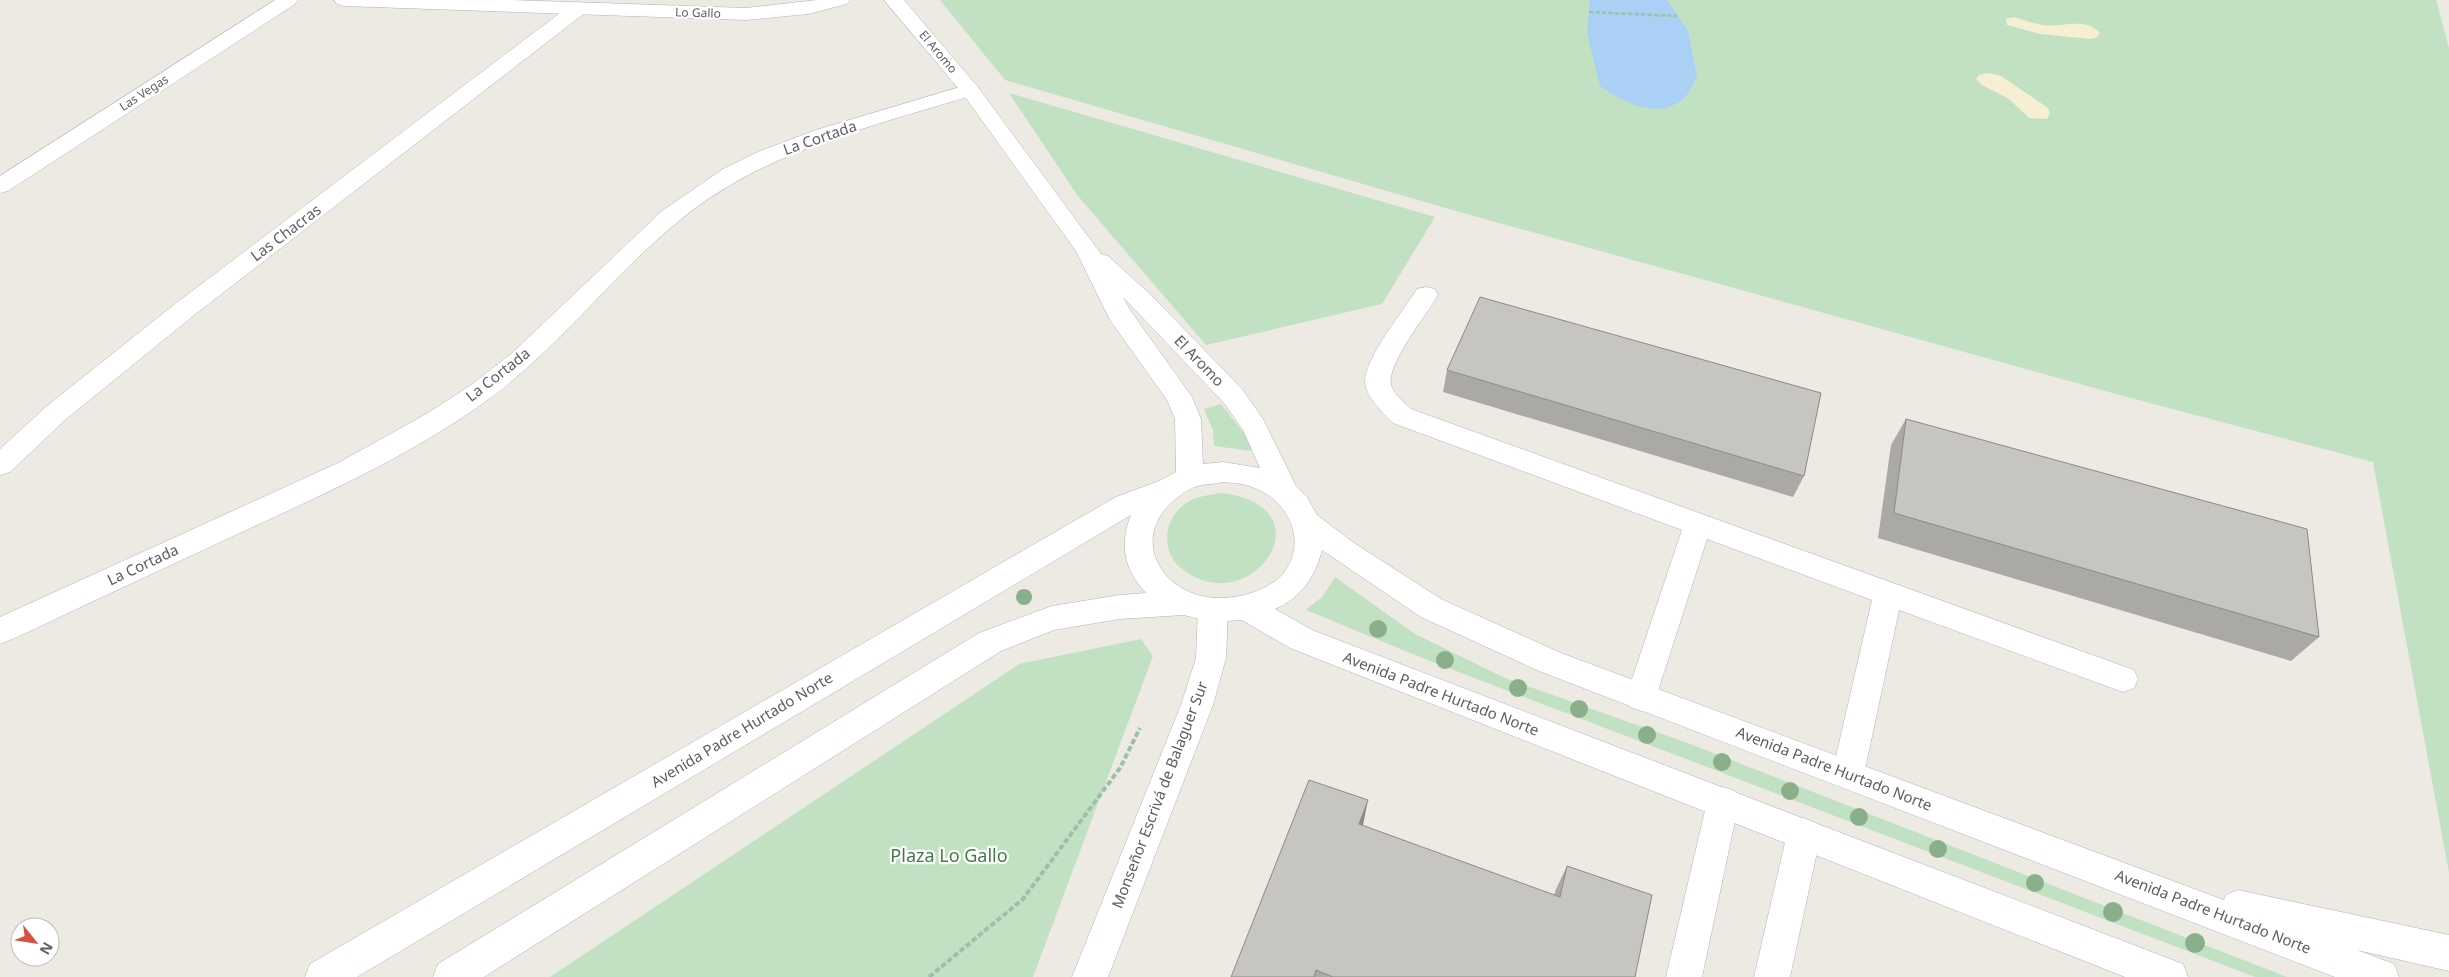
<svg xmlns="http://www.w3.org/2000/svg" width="2449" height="977" font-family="'Noto Sans',sans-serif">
<rect width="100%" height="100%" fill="#eceae3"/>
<path fill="#c2e1c3" d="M940,0H2436L2449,48V873L2373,462L2127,397L1456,211L1005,80Z
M1009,93L1435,217L1382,304L1206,345L1078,196Z
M1221,404L1254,446L1251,451L1214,446L1213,430L1204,409Z
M1221,493C1332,506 1251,623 1182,569C1159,551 1164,516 1188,502C1198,496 1209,495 1221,493Z
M1335,577L1415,634L1505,678L1693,745L2287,977H2255L1425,659L1306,610L1323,596Z
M1141,639L1153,656L1033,977H550L1019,664Z"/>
<path fill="#f6efd4" d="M2014,17C2023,20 2033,23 2042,25C2061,28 2085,16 2100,33L2097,37L2091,39L2040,34L2007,25L2006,19Z
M1989,73L2001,76L2048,108L2050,113L2047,119L2029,118L2009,99L1982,85L1976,79L1979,75Z"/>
<path fill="#aad1f5" d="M1590,0H1667L1688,31L1697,77C1693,83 1690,92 1685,97C1660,122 1623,102 1600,86L1587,33Z"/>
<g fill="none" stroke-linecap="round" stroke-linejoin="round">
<defs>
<path id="lane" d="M1426,287L1435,289L1438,295C1427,314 1386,365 1391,385C1394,395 1404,402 1411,409L2134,670L2138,679L2134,688L2123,692L1899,610L1864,774L1859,784L1848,789L1837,784L1832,774L1872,600L1707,539L1656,697L1652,707L1641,711L1630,707L1626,697L1682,530L1393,423C1383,413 1366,397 1365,382C1365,358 1403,311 1417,289Z
M1723,787L1735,791L1739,802L1702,977H1666L1707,802L1711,791Z
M1804,818L1816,823L1821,834L1790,977H1754L1787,834L1792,823Z"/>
<path id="street" d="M275,0H298L295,4L8,191L0,193V176Z
M579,2L586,4L589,8L586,12L193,316L65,420L10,472L0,475V449L47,406L175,304L572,4Z
M970,84L977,86L980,90L977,94C874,126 765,150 680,220C612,275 560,347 489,399C397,466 289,509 186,558C147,576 107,595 68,613C45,624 23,635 0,644V617L338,463L428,413L471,385L511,354L662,211L723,169L760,151L816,130Z
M1213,598L1223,601L1228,610L1226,658L1213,705L1108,977H1072L1181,705L1196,658L1198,610L1203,601Z"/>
<path id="secondary" d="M334,0H511L746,8L817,0H850L847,4L808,14L746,20L344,6L337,4Z
M884,0H904L977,86L1101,254L1108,256L1151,295L1242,389L1263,419L1296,486L1307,497L1317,515L1354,543L1441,599L1561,653L2224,900L2226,895L2238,890L2449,935V971L2357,950L2394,964L2399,977H2335L1539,671L1421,617L1322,550C1315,577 1301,598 1275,609L1312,630L2170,959L2183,964L2188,977H2125L1290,648L1242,620L1210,622L1184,615L1120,619L1054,630L1001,651L484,977H433L438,964L979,633L1052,606L1120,595L1146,593C1124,570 1119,544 1131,515L357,977H305L310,964L1038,542L1116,497L1159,481L1176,472L1175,419L1167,400L1110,320L1076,251L963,94ZM1123,297L1224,403L1243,430L1260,468L1223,462L1203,464L1201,419L1192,397L1130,310ZM1223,482C1232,483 1241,483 1249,486C1285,497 1308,536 1286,570C1278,582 1262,590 1248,594C1231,599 1209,600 1192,593C1154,578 1138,536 1169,505C1176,498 1186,490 1197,486C1205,484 1215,484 1223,482Z"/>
</defs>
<use href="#lane" stroke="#b0b3b6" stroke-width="1"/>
<use href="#street" stroke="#b0b3b6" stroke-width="1"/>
<use href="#secondary" stroke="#afb2b6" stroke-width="1"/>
<path stroke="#9cc1a8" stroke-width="2.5" stroke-dasharray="4.5 2" stroke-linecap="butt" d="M1589,12L1677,16"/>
<path stroke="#9cc1a8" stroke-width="4" stroke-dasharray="5.5 2.5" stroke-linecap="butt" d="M929,977L1023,899L1120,768L1140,728"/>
<use href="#lane" fill="#fff" fill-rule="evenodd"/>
<use href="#street" fill="#fff" fill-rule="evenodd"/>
<use href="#secondary" fill="#fff" fill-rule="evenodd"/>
</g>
<g fill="#8caf8b">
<circle cx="1024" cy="597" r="8"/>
<circle cx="1378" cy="629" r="9"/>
<circle cx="1445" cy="660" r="9"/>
<circle cx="1518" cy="688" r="9"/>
<circle cx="1579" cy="709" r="9"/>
<circle cx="1647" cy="735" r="9"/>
<circle cx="1722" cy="762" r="9"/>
<circle cx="1790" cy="791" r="9"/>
<circle cx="1859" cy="817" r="9"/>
<circle cx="1938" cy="849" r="9"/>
<circle cx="2035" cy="883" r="9"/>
<circle cx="2113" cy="912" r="10"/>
<circle cx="2195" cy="943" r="10"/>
</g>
<path fill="#aba9a5" d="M1447,370L1804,476L1793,497L1443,392Z
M1906,419L2319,637L2291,661L1878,538L1891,445Z
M1363,826L1554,895L1556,889L1567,866L1635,977H1231Z"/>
<path fill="#8b8a86" d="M1368,800L1363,825L1354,849L1359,824Z"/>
<path fill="#c7c5c0" stroke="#8b8a86" d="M1480,297L1821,393L1804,476L1447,370Z
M1906,419L2307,529L2319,637L1894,513Z
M1309,780L1368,800L1359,824L1560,897L1567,866L1652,895L1635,977H1333L1316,970L1314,977H1231Z"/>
<g text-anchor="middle" stroke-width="4.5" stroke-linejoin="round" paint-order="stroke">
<g font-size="12" fill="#5b5e62" stroke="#fff">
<text transform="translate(698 13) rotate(2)" y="4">Lo Gallo</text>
<text transform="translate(938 52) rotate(50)" y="4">El Aromo</text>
<text transform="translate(144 93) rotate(-33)" y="4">Las Vegas</text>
</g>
<g font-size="15" fill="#5b5e62" stroke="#fff">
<text transform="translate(820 138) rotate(-19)" y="5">La Cortada</text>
<text transform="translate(286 233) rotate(-37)" y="5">Las Chacras</text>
<text transform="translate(1199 361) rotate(46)" y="5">El Aromo</text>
<text transform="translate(498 375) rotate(-38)" y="5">La Cortada</text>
<text transform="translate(143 565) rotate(-25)" y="5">La Cortada</text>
<text transform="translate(1441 694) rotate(21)" y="5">Avenida Padre Hurtado Norte</text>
<text transform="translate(742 730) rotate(-31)" y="5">Avenida Padre Hurtado Norte</text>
<text transform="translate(1834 769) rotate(21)" y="5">Avenida Padre Hurtado Norte</text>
<text transform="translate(1160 795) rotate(-69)" y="5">Monseñor Escrivá de Balaguer Sur</text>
<text transform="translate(2213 912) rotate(21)" y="5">Avenida Padre Hurtado Norte</text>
</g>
<g font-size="18" fill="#3e7e43" stroke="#fff">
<text x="949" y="862">Plaza Lo Gallo</text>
</g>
</g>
<g transform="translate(35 942) rotate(120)"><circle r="24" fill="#ffffff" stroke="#bdbfc0"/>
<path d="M0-4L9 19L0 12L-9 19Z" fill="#d5523f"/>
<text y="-8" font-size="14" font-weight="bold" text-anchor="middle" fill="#5b5e62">N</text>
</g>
</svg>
